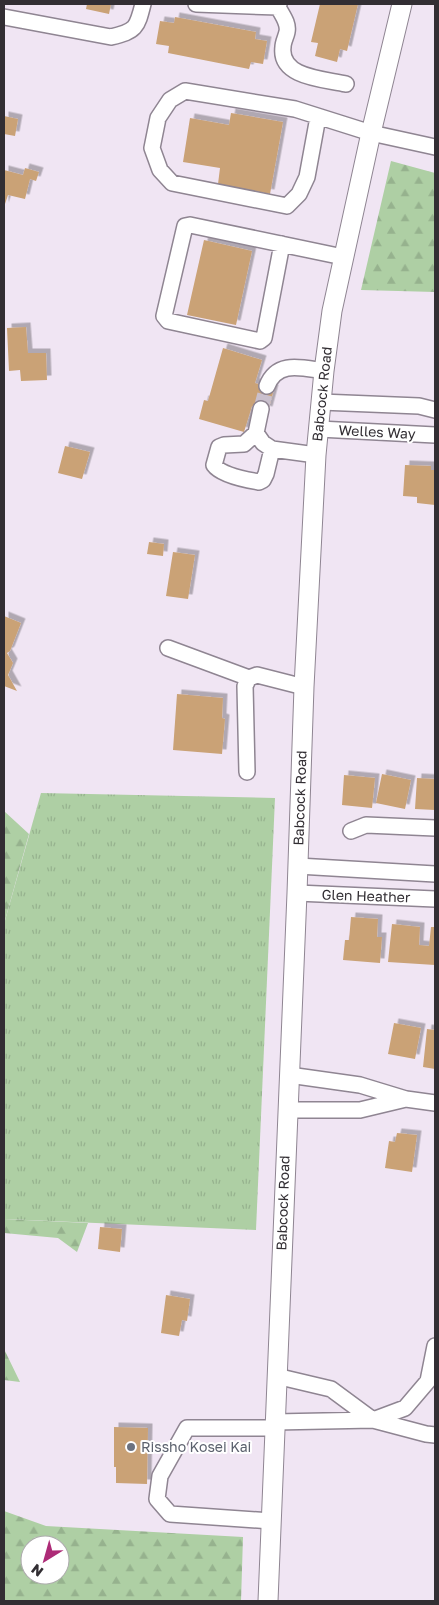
<svg xmlns="http://www.w3.org/2000/svg" width="439" height="1605" font-family="'Golos Text',sans-serif">
<defs>
<pattern id="grass-tufts" width="24" height="20" patternUnits="userSpaceOnUse" patternTransform="scale(1.25)"><rect width="24" height="20" fill="#aecfa4"/><path d="M3 7l-1-3M5 7V3M7 7l1-3M15 17l-1-3M17 17v-4M19 17l1-3" fill="none" stroke="#96b28e"/></pattern>
<pattern id="forest-firs" width="22" height="20" patternUnits="userSpaceOnUse" patternTransform="scale(1.25)"><rect width="22" height="20" fill="#aecfa4"/><path d="M5 1l3.5 6h-7zM16 11l3.5 6h-7z" fill="#96b28e"/></pattern>
<filter id="shadow"><feDropShadow dx="4.5" dy="-4.5" stdDeviation="0" flood-color="#0004"/></filter>
</defs>
<rect width="100%" height="100%" fill="#f0e5f3"/>
<path fill="url(#grass-tufts)" d="M41,793L275,798L256,1230L4,1219V924Z"/>
<path fill="url(#forest-firs)" fill-rule="evenodd" d="M391,161L435,173V292L361,290Z
M4,811L29,834L4,924Z
M4,1219L88,1223L77,1252L58,1238L4,1233Z
M4,1349L20,1382L4,1380Z
M4,1511L46,1526L243,1537L241,1601H4ZM30,1545H60V1575H30Z"/>
<path fill="#caa276" filter="url(#shadow)" d="M87,4H111L109,14L86,9Z
M320,4H358L347,51L340,49L337,62L315,56L318,43L311,42Z
M175,17L256,32L255,39L267,41L263,64L251,62L249,69L168,53L169,46L156,44L160,21L174,23Z
M231,113L283,122L270,194L218,184L220,168L183,162L190,118L229,125Z
M4,116L18,119L15,136L4,134Z
M25,168L39,172L36,181L30,179L25,199L8,195L4,207V170L23,175Z
M204,240L252,251L236,325L187,315Z
M26,327L28,353H46L47,380L21,381L20,370L9,371L7,328Z
M223,348L262,360L255,383L274,389L268,411L252,406L244,432L199,419L204,400L208,401Z
M65,446L90,452L82,479L58,473Z
M405,465L431,466V470H435V505L417,503V497L403,496Z
M149,542L164,544L163,556L147,554Z
M173,552L195,555L188,599L166,596Z
M4,616L21,623L10,651L7,653L13,663L8,675L17,691L4,686Z
M177,694L223,698L222,718L225,719L222,754L173,750Z
M382,774L411,780L405,809L376,803Z
M344,775L375,778L372,808L342,805Z
M417,778L435,779V810L415,809Z
M351,917L378,919L377,937H382L380,963L343,960L345,940H349Z
M392,924L420,927L419,945L429,946L431,927H435V965L388,962Z
M394,1023L421,1028L415,1059L388,1054Z
M427,1029L435,1030V1069L423,1067Z
M397,1133L417,1135L412,1172L385,1168L389,1141L395,1142Z
M100,1227L122,1229L120,1252L98,1249Z
M166,1295L190,1299L187,1321L182,1320L179,1336L161,1333Z
M114,1427L148,1428L147,1484L116,1483V1467H114Z"/>
<g fill="none" stroke-linecap="round" stroke-linejoin="round">
<path stroke="#cac0cd" stroke-width="15" stroke-dasharray="15 8" stroke-linecap="butt" d="M261,409L267,386"/>
<defs>
<path id="minor" d="M196,4L278,7
M279,4L278,7C282,15 289,23 287,32C286,37 283,42 283,47C279,78 325,79 346,84
M4,17L111,37C136,31 137,28 143,4
M318,117L307,177L299,194L287,206L172,183L160,170L152,148L158,118L170,100L185,91L295,109L371,133L435,147
M282,244L264,338L260,341L168,321L164,316L185,226L190,225L343,257
M267,386C277,360 302,368 324,371
M321,402L419,406L435,410
M261,409L256,433L263,443L272,449L316,455
M319,429L435,435
M256,433L244,444L224,445L219,447L214,465C221,475 247,480 259,482L263,480L266,474L272,449
M168,648L249,678
M247,772L245,686L249,678L257,675L304,687
M351,831L366,825L435,828
M298,866L435,874
M297,893L435,899
M406,1099L435,1103
M287,1110H360L406,1099L360,1085L289,1075
M276,1376L331,1389L373,1420L405,1408L428,1381L435,1346
M275,1422L373,1420L426,1434L435,1435
M271,1521L170,1514L157,1499L160,1476L187,1428H274"/>
<path id="major" d="M268,1601L297,893L304,687L316,455L324,371L332,311L371,133L402,4"/>
</defs>
<use href="#minor" stroke="#8f8592" stroke-width="18"/>
<use href="#major" stroke="#8f8592" stroke-width="21"/>
<use href="#minor" stroke="#fff" stroke-width="15"/>
<use href="#major" stroke="#fff" stroke-width="19"/>
</g>
<circle fill="#6b7280" stroke="#fff" stroke-width="2" cx="131" cy="1447" r="5"/>
<g text-anchor="middle" stroke-width="4" stroke-linejoin="round" paint-order="stroke">
<g font-size="14" fill="#322e33" stroke="#fff">
<text transform="translate(322 394) rotate(-84)" y="5">Babcock Road</text>
<text transform="translate(377 432) rotate(3)" y="5">Welles Way</text>
<text transform="translate(300 798) rotate(-88)" y="5">Babcock Road</text>
<text transform="translate(366 896) rotate(2)" y="5">Glen Heather</text>
<text transform="translate(283 1203) rotate(-88)" y="5">Babcock Road</text>
</g>
<g font-size="14" fill="#5b616d" stroke="#fff" text-anchor="start">
<text x="141" y="1452">Rissho Kosei Kai</text>
</g>
</g>
<rect width="439" height="1605" fill="none" stroke="#322e33" stroke-width="10"/>
<g transform="translate(45 1560) rotate(217)"><circle r="24" fill="#ffffff" stroke="#adabad"/>
<path d="M0-4L9 19L0 12L-9 19Z" fill="#ad2b77"/>
<text y="-8" font-size="14" font-weight="bold" text-anchor="middle" fill="#322e33">N</text>
</g>
</svg>
